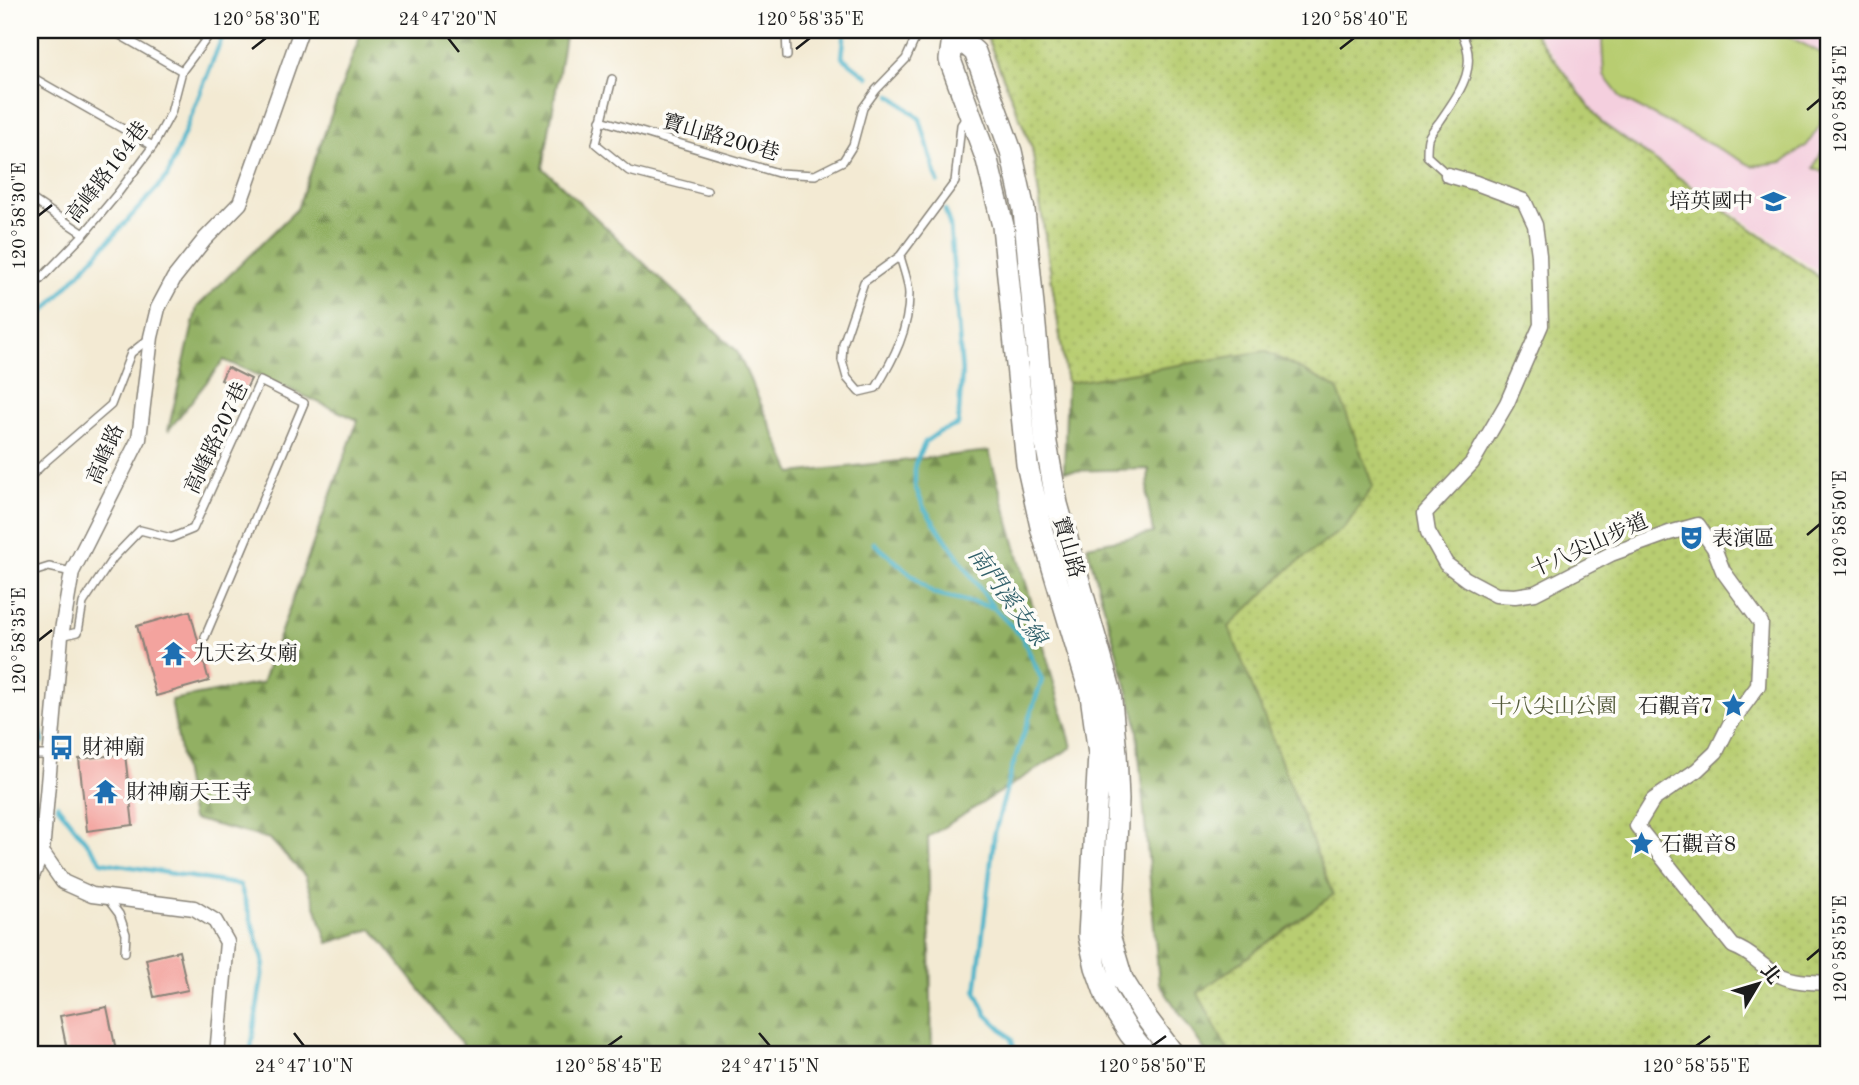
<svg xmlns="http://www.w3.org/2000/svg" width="1859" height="1085" font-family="'Old Standard TT','Noto Serif TC',serif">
<defs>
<pattern id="forest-firs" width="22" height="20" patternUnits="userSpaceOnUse" patternTransform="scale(1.75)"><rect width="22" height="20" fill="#92b063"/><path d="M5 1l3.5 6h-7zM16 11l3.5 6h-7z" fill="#768e51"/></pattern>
<pattern id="park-dots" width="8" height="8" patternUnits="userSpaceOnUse" patternTransform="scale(1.75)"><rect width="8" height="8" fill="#b8cd71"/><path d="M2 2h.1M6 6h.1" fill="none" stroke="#9eaf61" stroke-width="1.8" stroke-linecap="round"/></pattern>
</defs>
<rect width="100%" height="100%" fill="#fdfcf7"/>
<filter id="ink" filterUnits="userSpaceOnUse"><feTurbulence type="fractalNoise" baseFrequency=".0143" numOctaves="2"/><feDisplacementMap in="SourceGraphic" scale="14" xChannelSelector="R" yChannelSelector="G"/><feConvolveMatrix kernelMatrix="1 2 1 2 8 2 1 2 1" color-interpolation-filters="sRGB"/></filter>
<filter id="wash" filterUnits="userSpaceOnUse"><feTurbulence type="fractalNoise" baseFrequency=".00686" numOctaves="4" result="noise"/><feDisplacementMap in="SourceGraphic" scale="28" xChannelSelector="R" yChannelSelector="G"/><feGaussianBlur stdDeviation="1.57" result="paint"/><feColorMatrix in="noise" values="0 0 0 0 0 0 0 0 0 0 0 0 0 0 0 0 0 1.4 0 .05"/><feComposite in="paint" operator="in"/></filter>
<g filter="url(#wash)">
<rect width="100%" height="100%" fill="#f3ead3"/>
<path fill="#f4cfde" d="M1535,30H1829V279L1603,123Z"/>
<path fill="#b8cd71" stroke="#6a7446" stroke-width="2" d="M1605,30H1776L1829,57V77L1821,73L1825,99L1821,124L1807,145L1783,162L1752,166L1622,99L1604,76L1602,43Z
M1805,30H1829V44L1804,31Z
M1829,136V175L1814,168Z"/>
<path fill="url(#forest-firs)" stroke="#576640" stroke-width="2" d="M366,30H566L543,168L737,351L792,473L989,451L1072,747L928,837L932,1055H471L372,929L328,943L305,876L270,839L192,819L171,700L262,683L358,420L224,360L168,431L197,307L297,209L361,33Z
M984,30H1532L1602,123L1829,284V1055H1208L1159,983L1136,721L1087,546L1153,533L1147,496L1149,469L1064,471L1067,383L1032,148Z"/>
<path fill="url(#park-dots)" stroke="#6a7446" stroke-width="2" d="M984,30H1532L1602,123L1829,284V1055H1230L1198,993L1333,895L1229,627L1290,568L1346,526L1373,486L1337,388L1265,351L1067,383L1032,148Z"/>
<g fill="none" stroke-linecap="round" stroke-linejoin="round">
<path stroke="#4ab3c9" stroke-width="4.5" d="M845,30L842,57L868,77
M891,95L920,119L938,182
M945,210L950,226L962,373L958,425L939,432L925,442L915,464V486L924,508L993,607L1022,637L1042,680L1012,768L994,836L976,992L987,1015L1011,1038L1016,1055
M30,327L167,177L225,30
M874,543L933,593L992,607
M30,699H33L43,742
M57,805L102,862L240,885L264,962L250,1055"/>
</g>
<g id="blocks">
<path fill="#f3a39e" d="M227,367L251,379L245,391L221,380Z
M1693,533L1697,537V543L1686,539L1687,535Z
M190,611L209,681L156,696L137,626Z
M125,754L133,825L87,831L79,759Z
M179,951L188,990L154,997L146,959Z
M107,1007L117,1055H68L60,1016Z"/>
</g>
</g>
<g filter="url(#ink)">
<use href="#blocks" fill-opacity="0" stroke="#888378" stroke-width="2"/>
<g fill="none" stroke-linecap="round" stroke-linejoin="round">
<defs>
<path id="lane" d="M111,30L182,71
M786,30L787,56
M32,77L153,146
M612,79L596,144L629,171L707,191
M601,120L778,173L815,175L843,161L853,145L863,108L876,90L906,59L919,30
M1448,175L1427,156C1427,151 1427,144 1428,139C1430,133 1436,126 1440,121C1461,90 1480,66 1460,30
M30,198L84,234
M900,256C903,268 909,282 909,294C909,330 894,358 876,388L859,392L847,378L842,360L843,344L864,282L900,256L955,182L961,125L967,116
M30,290L84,234L118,193L153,146L171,113L182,71L210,34L216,30
M30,477L45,462L111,405L131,353L150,338
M30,573L49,567L72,572
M61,636L78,632L83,603L113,558L140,530L171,538L193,529L260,381L304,403L205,637
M30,755H50
M107,898L119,914L126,934L125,952"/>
<path id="street" d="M1448,175L1476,183L1524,201L1535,225L1539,255L1541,325L1507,403L1472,463L1425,513L1428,532L1446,564L1466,579L1496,595L1515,596L1535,593L1611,554L1669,533L1698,525L1714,548L1723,571L1761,623L1758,686L1730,724L1716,752L1697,770L1653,800L1637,826L1733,946C1752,953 1755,961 1770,970C1791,983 1806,982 1829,983
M42,852L63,882L92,895L194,908L215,921L227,942L217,1055
M30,881L42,852L61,636L72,572L139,439L151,337L158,308L174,278L205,239L240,203L301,30"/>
<path id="secondary" d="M954,30L950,60L987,160L1003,226L1027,464L1042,531L1091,695L1099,754L1089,936L1096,967L1107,998L1130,1034L1147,1055
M954,34L975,52L1011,151L1024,210L1046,443L1057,504L1110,690L1116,753L1118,800L1114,887L1109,935L1122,979L1145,1016L1174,1055"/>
</defs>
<use href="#lane" stroke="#888378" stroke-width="10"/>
<use href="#street" stroke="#888378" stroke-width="17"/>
<use href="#secondary" stroke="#888378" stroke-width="24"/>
<use href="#lane" stroke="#fff" stroke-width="7"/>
<use href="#street" stroke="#fff" stroke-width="14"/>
<use href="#secondary" stroke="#fff" stroke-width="21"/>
</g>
</g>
<path fill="none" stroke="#1c1c1c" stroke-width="2.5" d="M448,38L459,52M252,49L266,38M796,49L810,38M1340,49L1354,38M1807,110L1820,99M38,216L52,205M1807,535L1820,524M38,641L52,630M1807,960L1820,949M294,1033L304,1046M759,1033L770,1046M608,1046L622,1036M1152,1046L1166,1036M1696,1046L1710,1036"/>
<defs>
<symbol id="school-bare" viewBox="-9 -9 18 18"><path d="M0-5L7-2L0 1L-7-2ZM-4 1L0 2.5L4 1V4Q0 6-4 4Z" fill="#1f6fb2" stroke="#fdfcf7" stroke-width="2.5" paint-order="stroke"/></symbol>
<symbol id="theatre-bare" viewBox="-9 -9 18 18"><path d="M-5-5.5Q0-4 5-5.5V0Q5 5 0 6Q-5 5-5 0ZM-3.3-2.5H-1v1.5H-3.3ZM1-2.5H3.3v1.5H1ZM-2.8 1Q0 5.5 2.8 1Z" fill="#1f6fb2" stroke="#fdfcf7" stroke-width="2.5" paint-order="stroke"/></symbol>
<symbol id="temple-bare" viewBox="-9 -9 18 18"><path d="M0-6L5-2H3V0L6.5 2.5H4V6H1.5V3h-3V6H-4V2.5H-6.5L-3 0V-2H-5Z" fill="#1f6fb2" stroke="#fdfcf7" stroke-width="2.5" paint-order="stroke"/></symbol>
<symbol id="sight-bare" viewBox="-9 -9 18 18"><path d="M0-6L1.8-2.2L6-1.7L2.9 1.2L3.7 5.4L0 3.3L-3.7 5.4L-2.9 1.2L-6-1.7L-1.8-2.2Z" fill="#1f6fb2" stroke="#fdfcf7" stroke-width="2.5" paint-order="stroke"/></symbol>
<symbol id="bus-bare" viewBox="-9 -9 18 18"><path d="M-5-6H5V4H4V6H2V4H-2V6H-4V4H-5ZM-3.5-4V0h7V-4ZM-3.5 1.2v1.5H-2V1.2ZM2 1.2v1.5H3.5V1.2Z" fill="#1f6fb2" stroke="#fdfcf7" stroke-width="2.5" paint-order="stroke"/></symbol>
</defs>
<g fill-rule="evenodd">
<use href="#school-bare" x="1756" y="184" width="35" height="35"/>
<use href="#theatre-bare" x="1674" y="520" width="35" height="35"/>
<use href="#temple-bare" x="156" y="636" width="35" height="35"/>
<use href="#sight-bare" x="1716" y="688" width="35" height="35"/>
<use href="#bus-bare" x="44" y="730" width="35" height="35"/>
<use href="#temple-bare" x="88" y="774" width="35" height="35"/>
<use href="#sight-bare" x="1624" y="826" width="35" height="35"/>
</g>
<g text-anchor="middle" stroke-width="7" stroke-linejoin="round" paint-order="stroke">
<g font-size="21" fill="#1c1c1c" stroke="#fdfcf7">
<text transform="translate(721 137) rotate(16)" y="7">寶山路200巷</text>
<text transform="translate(107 172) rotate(-53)" y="7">高峰路164巷</text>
<text transform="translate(216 438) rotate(-65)" y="7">高峰路207巷</text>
<text transform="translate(105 454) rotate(-67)" y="7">高峰路</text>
<text transform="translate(1589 545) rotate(-24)" y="7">十八尖山步道</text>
<text transform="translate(1069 547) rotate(74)" y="7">寶山路</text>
</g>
<g font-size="21" fill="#1c1c1c" stroke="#fdfcf7" text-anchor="start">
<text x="1753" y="208" text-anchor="end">培英國中</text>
<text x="1712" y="545">表演區</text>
<text x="193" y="660">九天玄女廟</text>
<text x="1713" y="713" text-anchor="end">石觀音7</text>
<text x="82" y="754">財神廟</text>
<text x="126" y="799">財神廟天王寺</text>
<text x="1661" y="851">石觀音8</text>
</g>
<g font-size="21" fill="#535a3a" stroke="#fdfcf7">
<text x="1554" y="713">十八尖山公園</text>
</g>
<g font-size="23" font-style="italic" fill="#31606a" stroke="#fdfcf7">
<text transform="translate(1008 596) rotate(54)" y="8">南門溪支線</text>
</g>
</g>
<rect width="1859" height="1085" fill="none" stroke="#fdfcf7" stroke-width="77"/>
<g transform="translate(1758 984) rotate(52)" stroke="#fdfcf7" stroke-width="5" paint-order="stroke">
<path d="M0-5L12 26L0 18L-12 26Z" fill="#1c1c1c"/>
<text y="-10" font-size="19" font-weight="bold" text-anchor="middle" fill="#1c1c1c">北</text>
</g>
<rect x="38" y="38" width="1782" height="1008" fill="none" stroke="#1c1c1c" stroke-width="2.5"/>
<g font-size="18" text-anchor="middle" fill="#1c1c1c">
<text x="266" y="25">120°58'30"E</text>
<text x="448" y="25">24°47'20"N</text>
<text x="810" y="25">120°58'35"E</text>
<text x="1354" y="25">120°58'40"E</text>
<text transform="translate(1840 99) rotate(-90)" y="6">120°58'45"E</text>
<text transform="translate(19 216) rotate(-90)" y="6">120°58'30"E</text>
<text transform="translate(1840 524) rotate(-90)" y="6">120°58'50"E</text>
<text transform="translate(19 641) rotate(-90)" y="6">120°58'35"E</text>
<text transform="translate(1840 949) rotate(-90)" y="6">120°58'55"E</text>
<text x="304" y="1072">24°47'10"N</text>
<text x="608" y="1072">120°58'45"E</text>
<text x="770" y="1072">24°47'15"N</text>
<text x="1152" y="1072">120°58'50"E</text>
<text x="1696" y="1072">120°58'55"E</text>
</g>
</svg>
